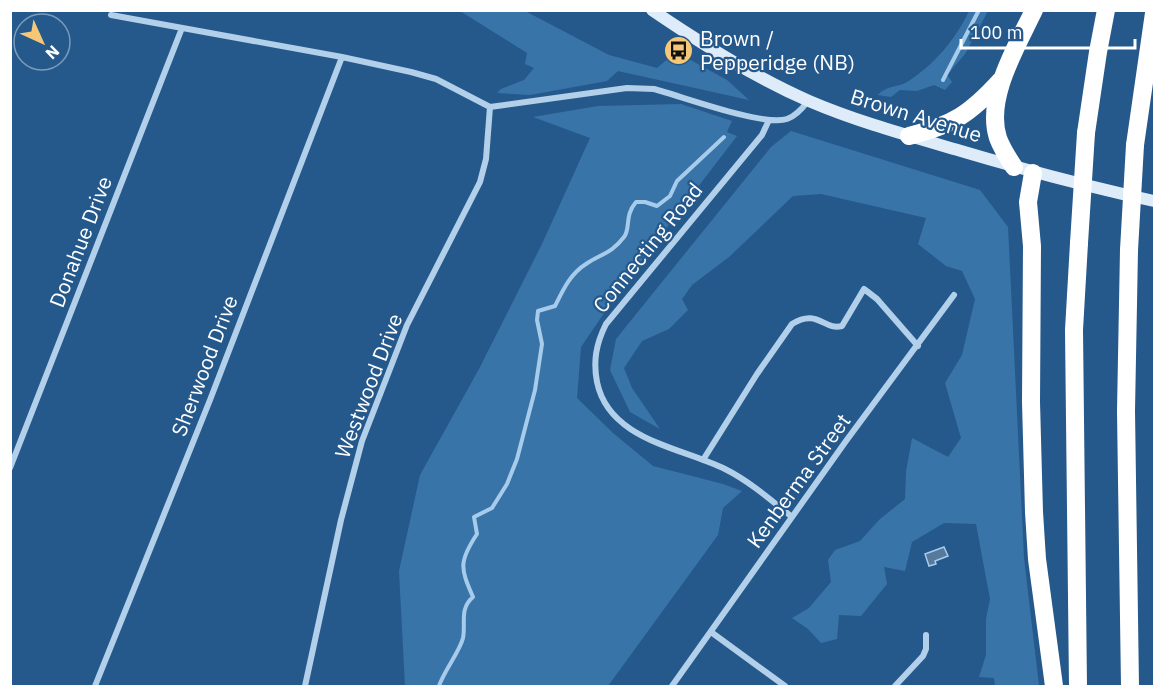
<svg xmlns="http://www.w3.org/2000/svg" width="1165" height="697" font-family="'IBM Plex Sans',sans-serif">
<rect width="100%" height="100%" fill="#25598c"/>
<path fill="#3974a9" d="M460,11H525L609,55L657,68L676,52L727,80L749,100L618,71L607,81L530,95L497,93L501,89L524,80L534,68L525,64L527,53Z
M969,11H988L965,54L947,75L952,82L945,90L934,85L917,91L900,90L891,97L878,95C885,86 898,87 907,82C934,65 956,39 969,11Z
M681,104L732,121L727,132L737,136L628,278L581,347L577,398L613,433L653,466L723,484L742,491L723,508L718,535L608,686H405L399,571L420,475L479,369L542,244L590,138L533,117L598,106Z
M791,131L980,190L1008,227L1024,558L1039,686H995L994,678L979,677L986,655V619L990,599L976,524L944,523L912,542L905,571L884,567L887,584L861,616L839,615L837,639L821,643L808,629L792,618L809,608L831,582L828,560L835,550L860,541L880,519L905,499L906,472L912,438L948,457L961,438L945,383L962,355L975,299L962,271L946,266L918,244L926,218L821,194L793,196L729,257L692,285L682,299L688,310L669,329L642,341L624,368L632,388L660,429L630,412L610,370L616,339L771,147Z"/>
<path fill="#56799c" stroke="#a7cceb" stroke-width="1.5" d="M944,547L948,556L935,561L936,564L929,566L925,554Z"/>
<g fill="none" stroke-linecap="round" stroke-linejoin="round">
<path stroke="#a7cceb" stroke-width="4" d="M943,80L979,10
M439,686C444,671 460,651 463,638C466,623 459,609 473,597C460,568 459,561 477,534L474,517L492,508L507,484L517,459L535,390L542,344L537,320L538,311L555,306C563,290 570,274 586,264C601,254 612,253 624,237C631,228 624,216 636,202H645L657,206L670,196L677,181L724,137"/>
<path stroke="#b3d0eb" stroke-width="6" d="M111,15L342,57L411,72L436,79L490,107L627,88L654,89C681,96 764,127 787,119C796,116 802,109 808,101
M769,120L762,135L606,324C596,344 593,361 597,382C609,440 680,447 725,469C749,481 771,500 792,517
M703,460L757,374L792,324C818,308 824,331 842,326L864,289L877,299L918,346
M10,468L182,28
M711,632L785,686
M95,686L210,400L342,57
M305,686L341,520L362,441L407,325L480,182L486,159L490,107
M672,686L846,441L954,295
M895,686L923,656L926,649V635"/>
<path stroke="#deebf9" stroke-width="12" d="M652,10C702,44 754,77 809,101C858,122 910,136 961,151C1025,170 1089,187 1154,201"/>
<path stroke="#fff" stroke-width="18" d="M1086,133L1098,52L1106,10
M909,136C953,125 970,114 1001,80
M1135,145L1154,13
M1014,167C1008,158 1002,149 998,138C985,98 1017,46 1034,10
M1033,173L1028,202L1032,246L1031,402L1034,512L1037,559L1054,686
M1129,250L1126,411L1130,686
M1078,686L1074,330L1079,243"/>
<path stroke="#fff" stroke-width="18" d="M1079,243L1086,133
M1129,250L1135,145"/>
</g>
<defs>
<symbol id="bus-disc" viewBox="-11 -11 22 22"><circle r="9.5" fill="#f5c777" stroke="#25598c"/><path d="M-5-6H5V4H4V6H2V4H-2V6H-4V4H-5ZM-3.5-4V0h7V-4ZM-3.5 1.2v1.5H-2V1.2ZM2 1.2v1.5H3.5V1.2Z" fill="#111"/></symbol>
</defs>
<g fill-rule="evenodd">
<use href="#bus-disc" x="662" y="34" width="33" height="33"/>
</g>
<g text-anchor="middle" stroke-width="4.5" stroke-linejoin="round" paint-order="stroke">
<g font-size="21" fill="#fff" stroke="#25598c" text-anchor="start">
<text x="700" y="46">Brown /<tspan x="700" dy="24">Pepperidge (NB)</tspan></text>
</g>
<g font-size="21" fill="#fff" stroke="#25598c">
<text transform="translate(916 116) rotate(17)" y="7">Brown Avenue</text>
<text transform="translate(81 242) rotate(-69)" y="7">Donahue Drive</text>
<text transform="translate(648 248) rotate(-51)" y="7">Connecting Road</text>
<text transform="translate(205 366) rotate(-69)" y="7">Sherwood Drive</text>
<text transform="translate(369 386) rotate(-69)" y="7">Westwood Drive</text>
<text transform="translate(799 481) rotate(-54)" y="7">Kenberma Street</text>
</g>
</g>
<rect width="1165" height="697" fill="none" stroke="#ffffff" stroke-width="24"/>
<g transform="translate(42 42) rotate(135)"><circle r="28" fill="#25598c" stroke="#7c9bba" stroke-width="1.5"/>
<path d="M0-4.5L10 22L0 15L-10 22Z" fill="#f5c777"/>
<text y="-9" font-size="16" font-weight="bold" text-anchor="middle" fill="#ffffff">N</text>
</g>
<path d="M961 39v9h174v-9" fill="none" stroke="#ffffff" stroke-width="3"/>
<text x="970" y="39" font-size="18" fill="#ffffff" stroke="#25598c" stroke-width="4.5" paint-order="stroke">100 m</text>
</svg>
